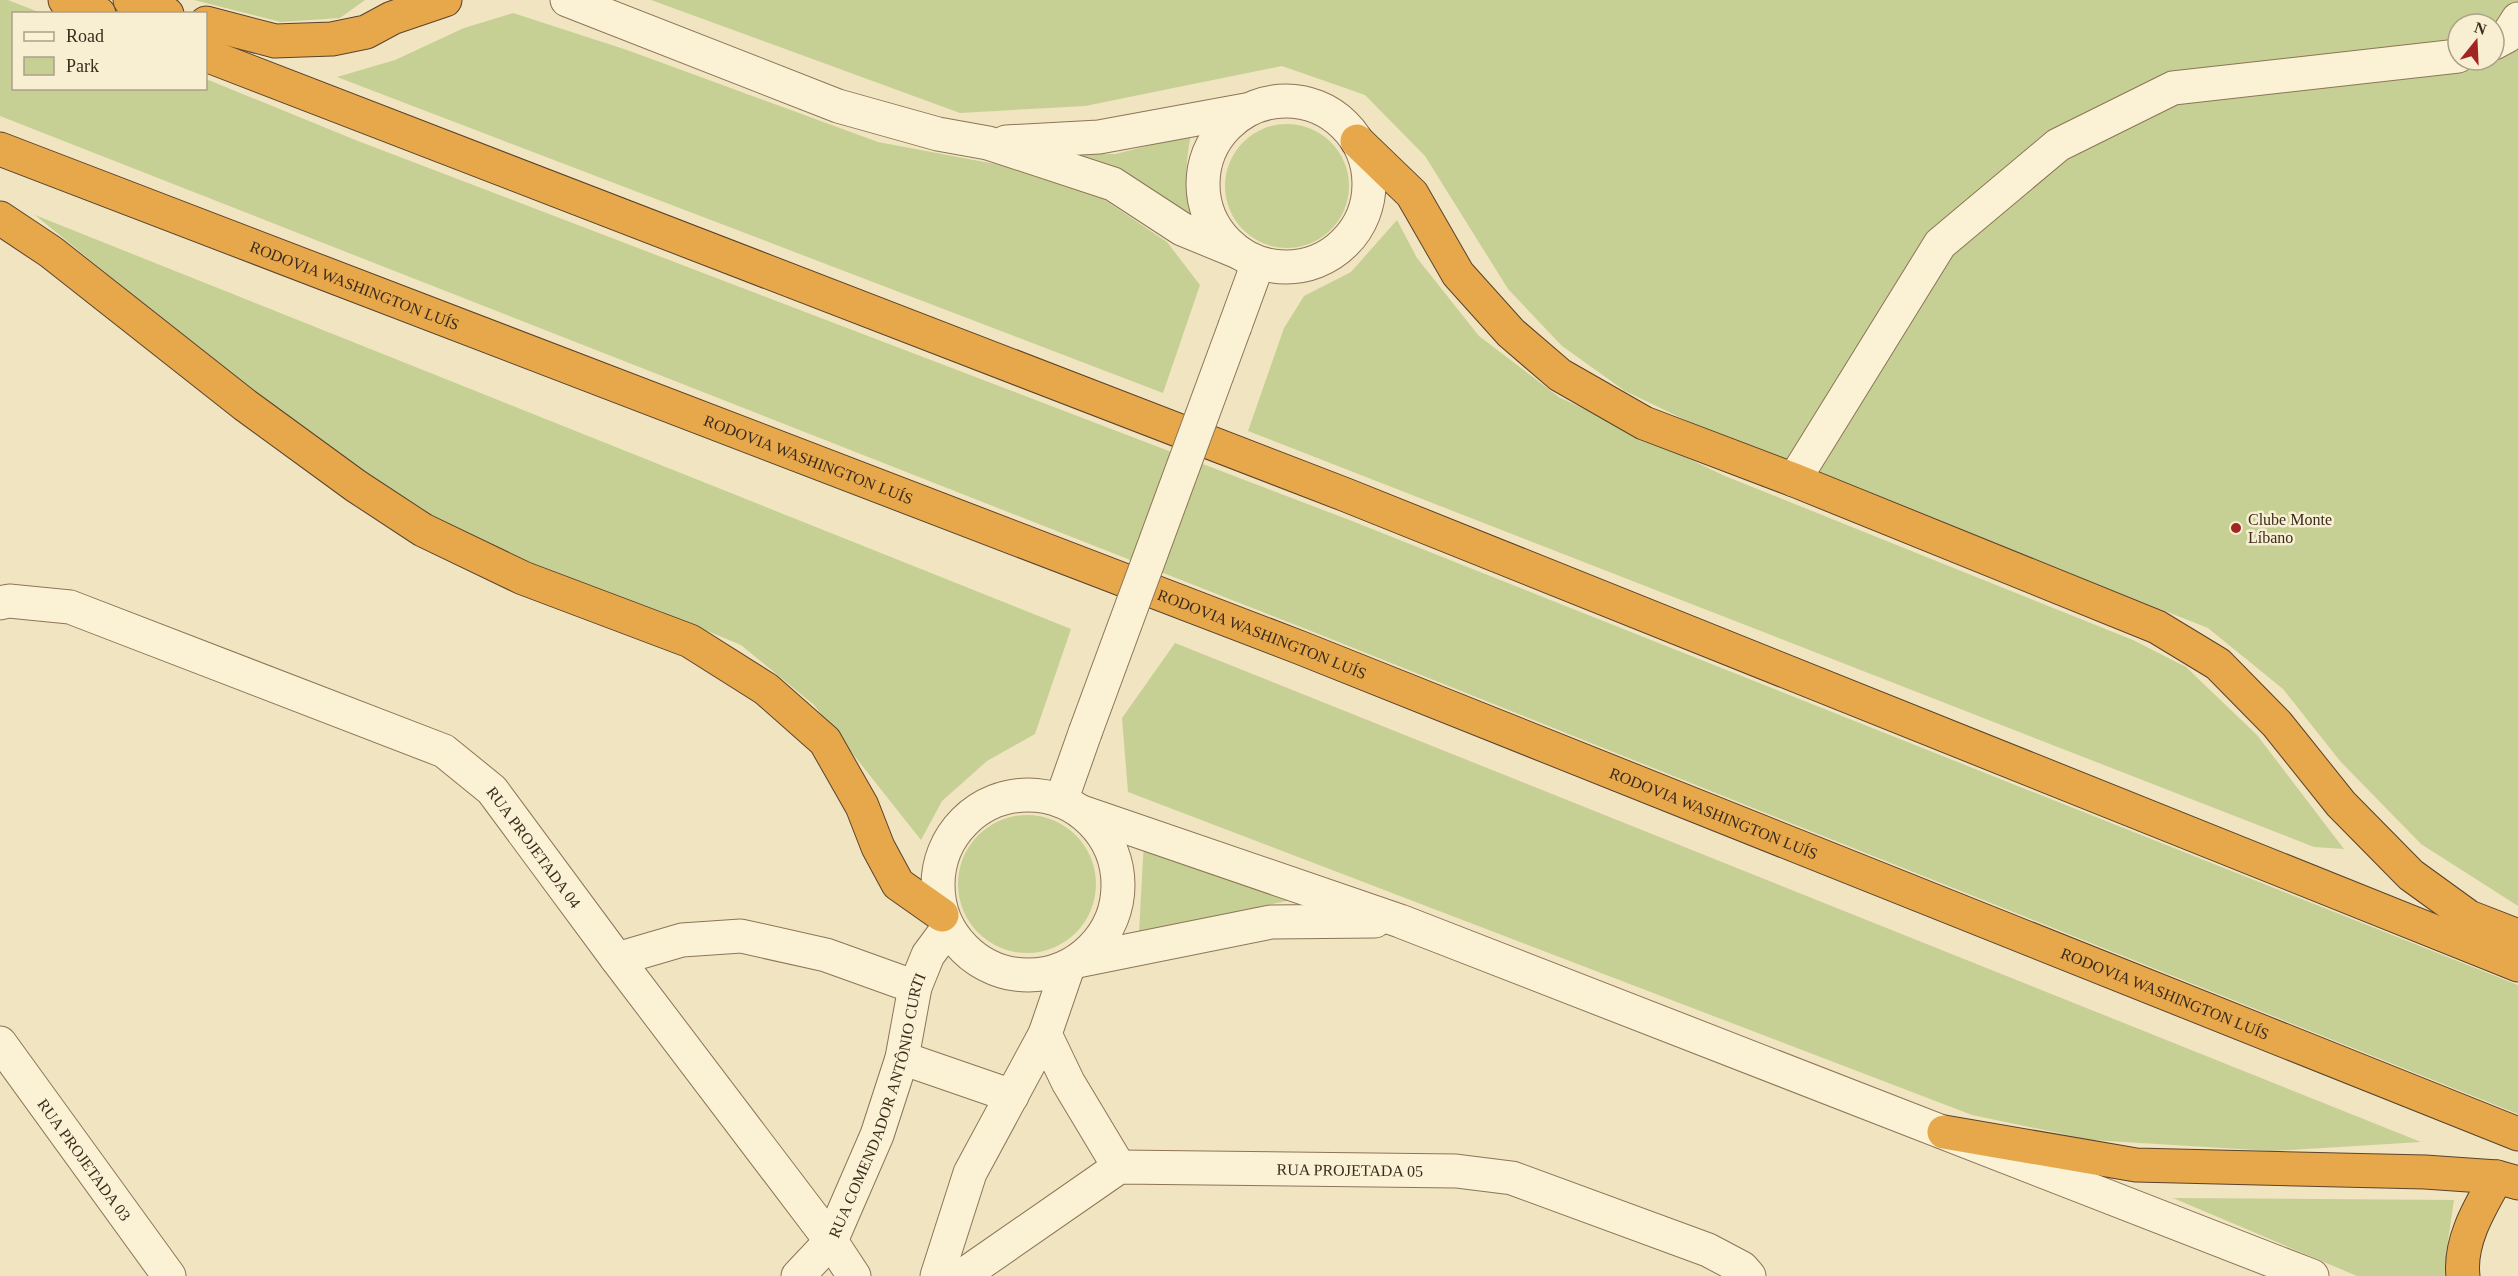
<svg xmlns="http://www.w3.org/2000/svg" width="2518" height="1276" font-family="'Times New Roman',serif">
<rect width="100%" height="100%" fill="#f1e4c1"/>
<path fill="#c7d094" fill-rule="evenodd" d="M0,0H8L41,13L14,14V88H206V79L358,141L1352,521L2518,985V1114L1311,631L0,116Z
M194,0H365L340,18L281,22Z
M651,0H2518V906L2421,844L2340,761L2283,689L2208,628L1702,428L1625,391L1562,346L1508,289L1425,156L1365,95L1282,66L1085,106L960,113ZM2458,24H2494V60H2458Z
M513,13L627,50L878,142L1033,171L1099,196L1167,242L1200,285L1163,393L337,77L395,60L464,28Z
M1225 186a62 62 0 1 1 124 0a62 62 0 1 1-124 0Z
M1191,135C1184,166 1186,192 1193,222L1053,154H1115Z
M35,215L1071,629L1035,734L987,761L942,801L921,840L814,705L741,645L657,610L540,569L456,533L263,401Z
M1397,220L1417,258L1479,336L1559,397L1725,476L2133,640L2186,667L2257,735L2344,849L2314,847L1248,431L1284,328L1304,296L1351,272Z
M1175,643L2421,1142L2272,1151L2091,1140L1972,1115L1128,792L1122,718Z
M958 884a69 69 0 1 1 138 0a69 69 0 1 1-138 0Z
M1144,841L1306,897L1139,932Z
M2173,1198L2454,1200L2446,1254L2450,1276H2357Z"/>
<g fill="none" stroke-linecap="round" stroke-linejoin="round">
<defs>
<g id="minor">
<path d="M567,0L838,106L938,134L988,143L1113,184L1182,229L1238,252"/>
<path d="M2494,43L2507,36L2518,19"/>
<circle cx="1286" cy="184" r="83"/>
<path d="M1006,142L1099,137L1246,110"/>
<path d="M1235,326L1258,263"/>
<path d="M1794,480L1940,244L2058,145L2173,88L2458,56"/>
<path id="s1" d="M0,603L9,601L70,607L444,751L492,790L617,959L831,1241L854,1276"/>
<circle cx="1028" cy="885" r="90"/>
<path d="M1061,801L1085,733"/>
<path d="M1082,812L1400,921L2312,1276"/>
<path d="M617,959L682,940L741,936L826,955L915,987"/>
<path d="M1077,961L1271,922L1375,921"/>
<path d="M1045,1034L1068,1082L1119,1167"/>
<path id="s2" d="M0,1043L169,1276"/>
<path d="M902,1058L1012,1096"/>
<path id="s3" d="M798,1276L831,1241L877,1135L902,1058L915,987L928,955L948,928"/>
<path d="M937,1276L970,1173L1045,1034L1068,967"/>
<path id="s4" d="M962,1276L1119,1167L1456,1171L1512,1178L1708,1250L1742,1268L1749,1276"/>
</g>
<g id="highway">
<path d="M65,0L99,14"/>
<path d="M130,0L167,14"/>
<path d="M206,23L275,41L332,39L366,32L392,18L445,0"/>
<path d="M206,55L1346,495L2518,965"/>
<path d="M1357,141L1412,194L1458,274L1511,333L1560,375L1644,423L1794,480L2157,627L2218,664L2277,724L2341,804L2411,875L2469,917L2518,936"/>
<path id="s5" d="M0,149L1301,648L2518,1134"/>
<path d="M0,218L51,252L245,405L356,486L423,530L523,578L690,641L766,689L825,741L862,806L878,847L898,884L942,915"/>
<path d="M1944,1132L2136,1165L2425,1172L2497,1177L2518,1183"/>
<path d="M2463,1276C2459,1241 2480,1207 2497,1177"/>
</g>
</defs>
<use href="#minor" stroke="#8c7557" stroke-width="35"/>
<use href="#highway" stroke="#5a432c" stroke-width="35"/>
<use href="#minor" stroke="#fbf1d5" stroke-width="33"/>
<use href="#highway" stroke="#e7a74b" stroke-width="33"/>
<defs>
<path id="minor-bridge" d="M1085,733L1235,326"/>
</defs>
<use href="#minor-bridge" stroke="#8c7557" stroke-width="35" stroke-linecap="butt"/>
<use href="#minor-bridge" stroke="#fbf1d5" stroke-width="33"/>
</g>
<circle fill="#a02523" stroke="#f8eed1" stroke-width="2" cx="2236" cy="528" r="6"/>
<g text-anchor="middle" stroke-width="5" stroke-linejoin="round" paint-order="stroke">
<g font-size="16" fill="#3b2c1d" stroke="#f8eed1">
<text dy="6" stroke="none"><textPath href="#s5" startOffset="380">RODOVIA WASHINGTON LUÍS</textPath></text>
<text dy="6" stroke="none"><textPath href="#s5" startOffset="866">RODOVIA WASHINGTON LUÍS</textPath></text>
<text dy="6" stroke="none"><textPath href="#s5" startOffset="1352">RODOVIA WASHINGTON LUÍS</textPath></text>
<text dy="6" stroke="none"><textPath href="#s5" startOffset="1838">RODOVIA WASHINGTON LUÍS</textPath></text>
<text dy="6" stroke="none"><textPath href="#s1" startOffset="604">RUA PROJETADA 04</textPath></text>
<text dy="6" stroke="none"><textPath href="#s5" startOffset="2324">RODOVIA WASHINGTON LUÍS</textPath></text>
<text dy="6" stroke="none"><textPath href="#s3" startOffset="192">RUA COMENDADOR ANTÔNIO CURTI</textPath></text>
<text dy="6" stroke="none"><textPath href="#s2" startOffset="144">RUA PROJETADA 03</textPath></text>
<text dy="6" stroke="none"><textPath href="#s4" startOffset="422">RUA PROJETADA 05</textPath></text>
</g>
<g font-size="16" fill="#3b2c1d" stroke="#f8eed1" text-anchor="start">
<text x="2248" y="525">Clube Monte<tspan x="2248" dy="18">Líbano</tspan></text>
</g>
</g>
<rect x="12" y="12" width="195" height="78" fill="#f8eed1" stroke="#aca089" stroke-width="1.5"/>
<rect x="24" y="32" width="30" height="9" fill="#fbf1d5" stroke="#aca089" stroke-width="1.5"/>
<text x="66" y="42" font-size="18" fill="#3b2c1d">Road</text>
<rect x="24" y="57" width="30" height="18" fill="#c7d094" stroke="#aca089" stroke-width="1.5"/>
<text x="66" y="72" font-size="18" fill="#3b2c1d">Park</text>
<g transform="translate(2476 42) rotate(18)"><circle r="28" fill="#f8eed1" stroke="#aca089" stroke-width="1.5"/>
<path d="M0-4.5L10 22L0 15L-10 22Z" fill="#a02523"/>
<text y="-9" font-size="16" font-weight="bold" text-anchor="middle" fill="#3b2c1d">N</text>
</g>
</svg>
